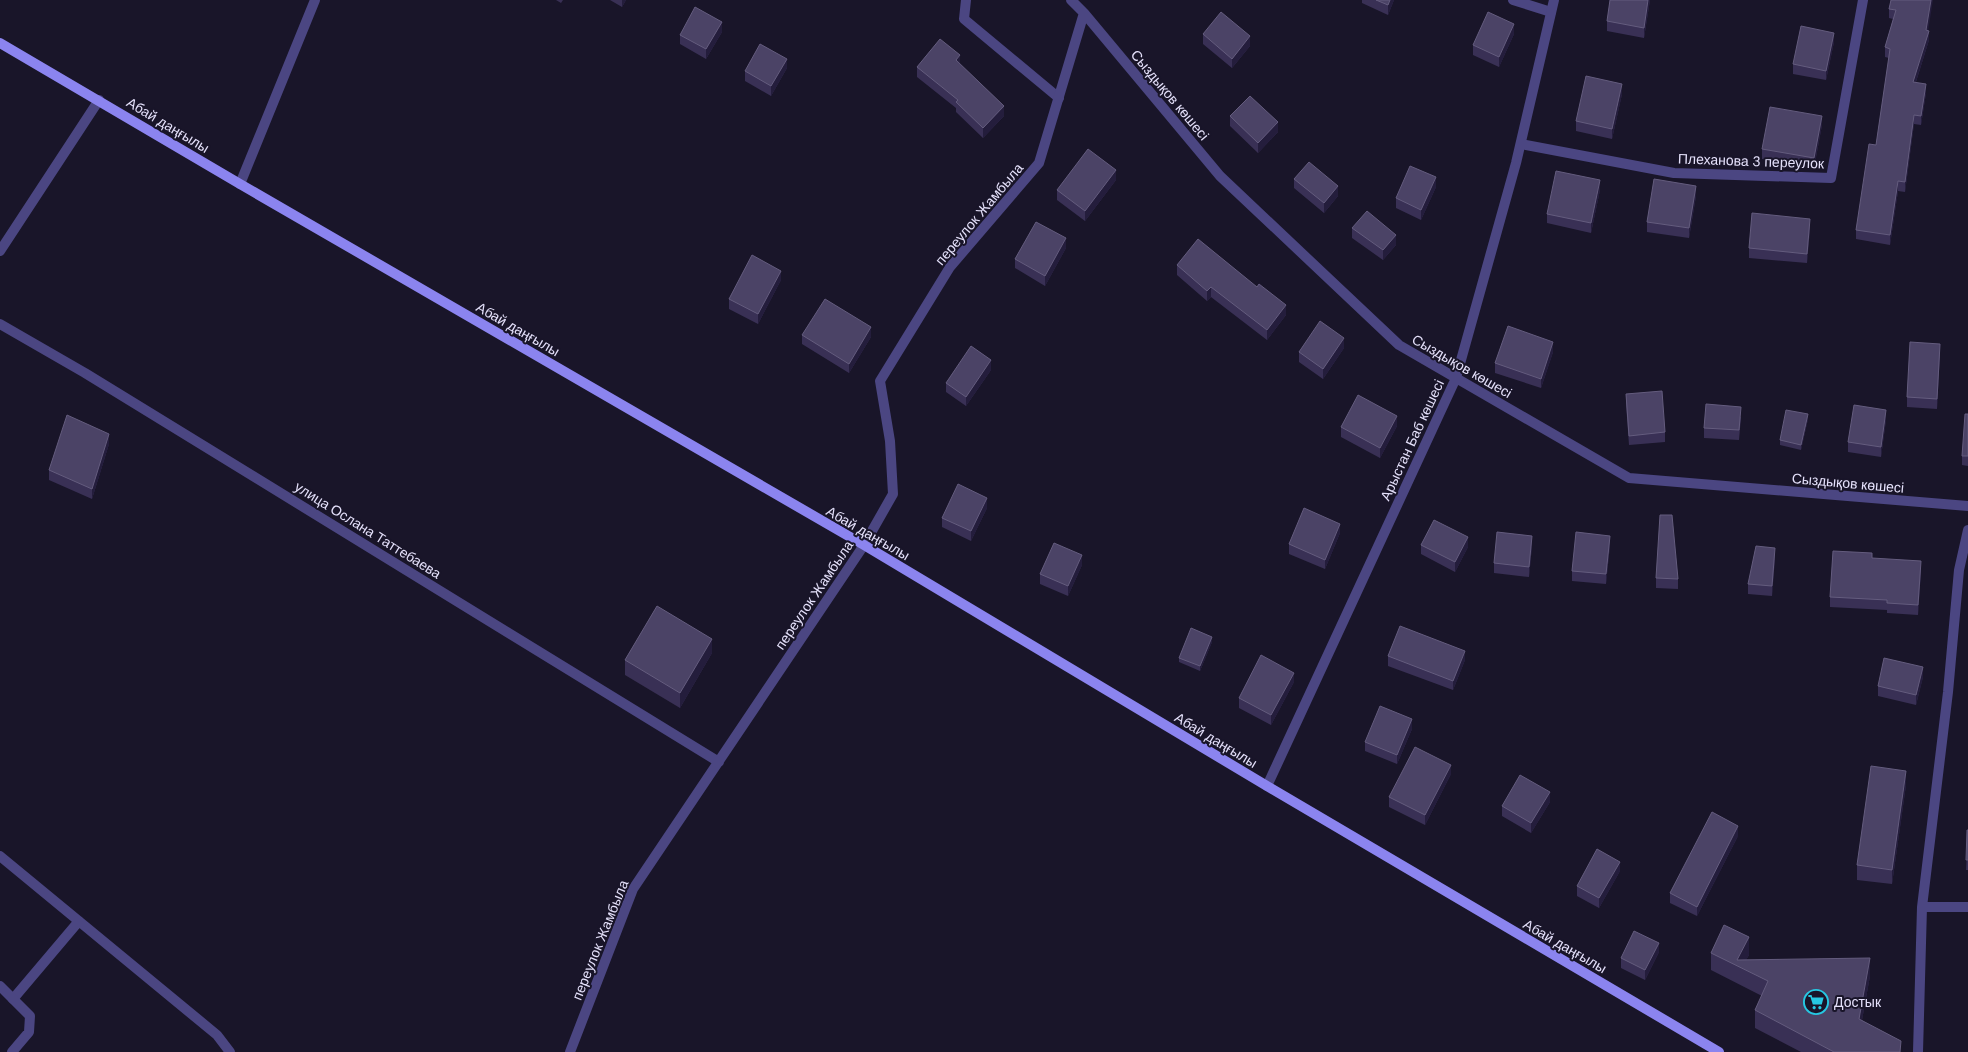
<svg xmlns="http://www.w3.org/2000/svg" width="1968" height="1052" font-family="'DM Sans',sans-serif">
<rect width="100%" height="100%" fill="#191529"/>
<g fill="none" stroke-linecap="round" stroke-linejoin="round">
<path stroke="#4b4682" stroke-width="10" d="M966,0L964,19L1059,98
M1513,0L1551,12
M0,251L99,100
M0,856L217,1035L230,1052
M13,999L79,921"/>
<path stroke="#4b4682" stroke-width="10" d="M1071,0L1084,13L1220,176L1399,345L1629,478L1968,506
M1521,144L1674,173L1831,178L1863,0
M240,184L315,0
M0,324L85,373L719,762
M1267,786L1456,378L1516,163L1554,0
M1922,907H1968
M0,986L30,1016L29,1032L12,1052
M570,1052L633,889L864,545L893,494L890,441L880,381L950,267L1039,163L1084,13
M1918,1052L1922,907L1948,692L1959,570L1968,530"/>
<path stroke="#8b84ef" stroke-width="10" d="M0,43L240,184L864,545L1267,786L1719,1052"/>
</g>
<path fill="#393055" d="M556,0H563L561,3Z
M610,0H626L622,7Z
M1362,0H1394L1388,15L1362,3Z
M1610,0H1650L1644,38L1607,31V21Z
M1891,0L1928,30L1929,40L1916,82L1926,93L1921,125L1914,124L1905,192L1898,191L1890,245L1856,239V230L1876,145L1889,58L1885,57V47L1893,19L1889,18V9Z
M722,32L706,59L680,44V35Z
M1203,34L1250,46L1232,68L1203,44Z
M1514,34L1499,67L1473,55V45Z
M1834,42L1826,80L1793,74V64Z
M960,64L1004,116L983,138L956,112V108L917,77V67Z
M787,68L771,96L745,81V71Z
M1622,94L1612,139L1576,131V121Z
M1230,116L1278,132L1258,153L1230,126Z
M1822,125L1814,168L1762,159V149Z
M1294,179L1338,196L1324,213L1294,188Z
M1116,180L1085,221L1057,200V190Z
M1436,187L1421,220L1396,208V198Z
M1600,190L1591,233L1547,223V214Z
M1696,196L1689,238L1647,232V222Z
M1352,228L1396,245L1383,260L1352,238Z
M1810,228L1807,263L1749,258V248Z
M1066,248L1045,286L1015,268V259Z
M1177,265L1286,315L1267,340L1211,297L1207,301L1177,275Z
M781,280L758,324L729,309V299Z
M802,335L871,337L849,373L802,344Z
M1344,348L1323,379L1299,362V352Z
M1553,352L1541,388L1495,373V363Z
M1940,354L1937,409L1907,407V397Z
M991,370L966,406L946,392V383Z
M1626,394L1665,432V442L1629,445L1626,404Z
M1968,414V466L1962,465V456Z
M1741,417L1739,440L1704,438V428Z
M1808,419L1801,450L1780,445V440Z
M1886,420L1881,457L1848,452V442Z
M1397,426L1380,458L1341,437V427Z
M109,444L92,499L49,480V470Z
M987,508L971,541L942,527V518Z
M1340,533L1325,569L1289,554V544Z
M1421,545L1468,547L1455,572L1421,554Z
M1610,545L1606,584L1572,581V571Z
M1532,546L1529,577L1494,573V563Z
M1775,558L1772,596L1748,594V584Z
M1872,558L1921,571L1918,615L1887,613V610L1830,607V597Z
M1082,565L1068,596L1040,584V574Z
M1656,578L1678,579V589L1656,588Z
M1212,642L1200,671L1179,662V658Z
M712,653L680,708L625,675V660Z
M1388,656L1465,660L1453,690L1388,666Z
M1923,677L1916,705L1878,696V686Z
M1294,682L1271,725L1239,708V698Z
M1412,729L1397,764L1365,751V742Z
M1451,774L1425,825L1389,807V797Z
M1906,785L1892,884L1857,880V865Z
M1550,802L1531,833L1502,816V806Z
M1968,830V870H1966Z
M1738,836L1697,916L1670,903V893Z
M1620,871L1599,908L1577,896V886Z
M1659,952L1645,980L1621,968V958Z
M1711,953L1749,955L1746,960L1870,976L1862,1020L1901,1052H1801L1755,1028V1010L1762,996L1711,970Z"/>
<path fill="#241d3c" d="M622,0H626L622,7Z
M1390,0H1394L1388,15V5Z
M1648,0H1650L1644,38V28Z
M1931,0H1933L1927,38L1929,31V40L1913,91V82L1926,30Z
M722,22V32L706,59V49Z
M1514,24V34L1499,67V57Z
M1834,33V42L1826,80V71Z
M1250,36V46L1232,68V59Z
M960,55V64L956,60Z
M787,59V68L771,96V86Z
M1622,84V94L1612,139V129Z
M1926,84V93L1921,125V116Z
M1004,106V116L983,138V128Z
M1914,115V124L1905,192V182Z
M1822,116V125L1814,168V158Z
M1278,122V132L1258,153V143Z
M1116,170V180L1085,221V211Z
M1436,177V187L1421,220V210Z
M1600,180V190L1591,233V223Z
M1898,181V191L1890,245V235Z
M1338,186V196L1324,213V203Z
M1696,186V196L1689,238V228Z
M1810,219V228L1807,263V254Z
M1396,235V245L1383,260V250Z
M1066,238V248L1045,286V276Z
M781,271V280L758,324V314Z
M1211,287V297L1207,301V291Z
M1286,305V315L1267,340V330Z
M871,327V337L849,373V364Z
M1344,338V348L1323,379V369Z
M1553,342V352L1541,388V379Z
M1940,344V354L1937,409V399Z
M991,360V370L966,406V397Z
M1886,410V420L1881,457V447Z
M1808,414V419L1801,450V445Z
M1397,416V426L1380,458V448Z
M109,434V444L92,499V489Z
M987,498V508L971,541V531Z
M1340,524V533L1325,569V560Z
M1532,536V546L1529,577V567Z
M1610,536V545L1606,584V574Z
M1468,537V547L1455,572V562Z
M1775,548V558L1772,596V586Z
M1082,555V565L1068,596V586Z
M1921,561V571L1918,615V605Z
M1212,637V642L1200,671V666Z
M712,639V653L680,708V693Z
M1465,651V660L1453,690V681Z
M1923,667V677L1916,705V695Z
M1294,673V682L1271,725V715Z
M1412,719V729L1397,764V755Z
M1451,765V774L1425,825V815Z
M1906,771V785L1892,884V870Z
M1550,792V802L1531,833V823Z
M1738,826V836L1697,916V907Z
M1620,862V871L1599,908V898Z
M1749,937V955L1742,968L1737,960Z
M1659,943V952L1645,980V970Z
M1870,958V976L1859,1037V1019Z"/>
<path fill="#4b4366" stroke="#645c7e" d="M1376,0H1390L1388,5Z
M1610,0H1648L1644,28L1607,21Z
M1891,0H1931L1926,30L1929,31L1913,82L1926,84L1921,116L1914,115L1905,182L1898,181L1890,235L1856,230L1869,144L1876,145L1890,49L1885,47L1896,10L1889,9Z
M695,7L722,22L706,49L680,35Z
M1221,12L1250,36L1232,59L1203,34Z
M1488,12L1514,24L1499,57L1473,45Z
M1801,26L1834,33L1826,71L1793,64Z
M940,39L960,55L956,60L1004,106L983,128L956,102L958,100L917,67Z
M760,44L787,59L771,86L745,71Z
M1586,76L1622,84L1612,129L1576,121Z
M1250,96L1278,122L1258,143L1230,116Z
M1770,107L1822,116L1814,158L1762,149Z
M1088,149L1116,170L1085,211L1057,190Z
M1309,162L1338,186L1324,203L1294,179Z
M1410,166L1436,177L1421,210L1396,198Z
M1556,171L1600,180L1591,223L1547,214Z
M1654,179L1696,186L1689,228L1647,222Z
M1367,211L1396,235L1383,250L1352,228Z
M1752,213L1810,219L1807,254L1749,248Z
M1036,222L1066,238L1045,276L1015,259Z
M1198,239L1257,287L1259,284L1286,305L1267,330L1211,287L1207,291L1177,265Z
M752,255L781,271L758,314L729,299Z
M825,299L871,327L849,364L802,335Z
M1320,321L1344,338L1323,369L1299,352Z
M1508,326L1553,342L1541,379L1495,363Z
M1910,342L1940,344L1937,399L1907,397Z
M971,346L991,360L966,397L946,383Z
M1662,391L1665,432L1629,436L1626,394Z
M1358,395L1397,416L1380,448L1341,427Z
M1706,404L1741,407L1739,430L1704,428Z
M1854,405L1886,410L1881,447L1848,442Z
M1786,410L1808,414L1801,445L1780,440Z
M1965,414H1968V456H1962Z
M67,415L109,434L92,489L49,470Z
M958,484L987,498L971,531L942,518Z
M1304,508L1340,524L1325,560L1289,544Z
M1660,515H1672L1678,579L1656,578Z
M1434,520L1468,537L1455,562L1421,545Z
M1497,532L1532,536L1529,567L1494,563Z
M1576,532L1610,536L1606,574L1572,571Z
M1054,543L1082,555L1068,586L1040,574Z
M1756,546L1775,548L1772,586L1748,584Z
M1833,551L1872,553V558L1921,561L1918,605L1887,603V600L1830,597Z
M657,606L712,639L680,693L625,660Z
M1400,626L1465,651L1453,681L1388,656Z
M1191,628L1212,637L1200,666L1179,658Z
M1261,655L1294,673L1271,715L1239,698Z
M1884,658L1923,667L1916,695L1878,686Z
M1380,706L1412,719L1397,755L1365,742Z
M1415,747L1451,765L1425,815L1389,797Z
M1871,766L1906,771L1892,870L1857,865Z
M1520,775L1550,792L1531,823L1502,806Z
M1712,812L1738,826L1697,907L1670,893Z
M1967,830H1968V860H1966Z
M1597,849L1620,862L1599,898L1577,886Z
M1724,925L1749,937L1737,960L1870,958L1859,1019L1901,1041L1900,1052H1834L1755,1010L1768,981L1711,953Z
M1634,931L1659,943L1645,970L1621,958Z"/>
<defs>
<symbol id="supermarket-ring" viewBox="-11 -11 22 22"><circle r="9.5" fill="#191529" stroke="#26c8e2" stroke-width="1.5"/><path d="M-6-5.5h2.5l.6 2H6L4.5 2H-2.5L-4.4-4H-6ZM-1.5 3.2a1.3 1.3 0 1 0 .1 0ZM3 3.2a1.3 1.3 0 1 0 .1 0Z" fill="#26c8e2"/></symbol>
</defs>
<g fill-rule="evenodd">
<use href="#supermarket-ring" x="1802" y="988" width="28" height="28"/>
</g>
<g text-anchor="middle" stroke-width="4" stroke-linejoin="round" paint-order="stroke">
<g font-size="14" fill="#e5e1fb" stroke="#191529">
<text transform="translate(1170 95) rotate(50)" y="5">Сыздықов көшесі</text>
<text transform="translate(168 125) rotate(31)" y="5">Абай даңғылы</text>
<text transform="translate(1751 161) rotate(2)" y="5">Плеханова 3 переулок</text>
<text transform="translate(979 214) rotate(-50)" y="5">переулок Жамбыла</text>
<text transform="translate(518 329) rotate(30)" y="5">Абай даңғылы</text>
<text transform="translate(1462 366) rotate(30)" y="5">Сыздықов көшесі</text>
<text transform="translate(1412 440) rotate(-65)" y="5">Арыстан Баб көшесі</text>
<text transform="translate(1848 483) rotate(5)" y="5">Сыздықов көшесі</text>
<text transform="translate(368 530) rotate(32)" y="5">улица Ослана Таттебаева</text>
<text transform="translate(868 533) rotate(30)" y="5">Абай даңғылы</text>
<text transform="translate(814 595) rotate(-56)" y="5">переулок Жамбыла</text>
<text transform="translate(1216 740) rotate(31)" y="5">Абай даңғылы</text>
<text transform="translate(600 940) rotate(-68)" y="5">переулок Жамбыла</text>
<text transform="translate(1565 946) rotate(30)" y="5">Абай даңғылы</text>
</g>
<g font-size="14" fill="#e5e1fb" stroke="#191529" text-anchor="start">
<text x="1834" y="1007">Достык</text>
</g>
</g>
</svg>
